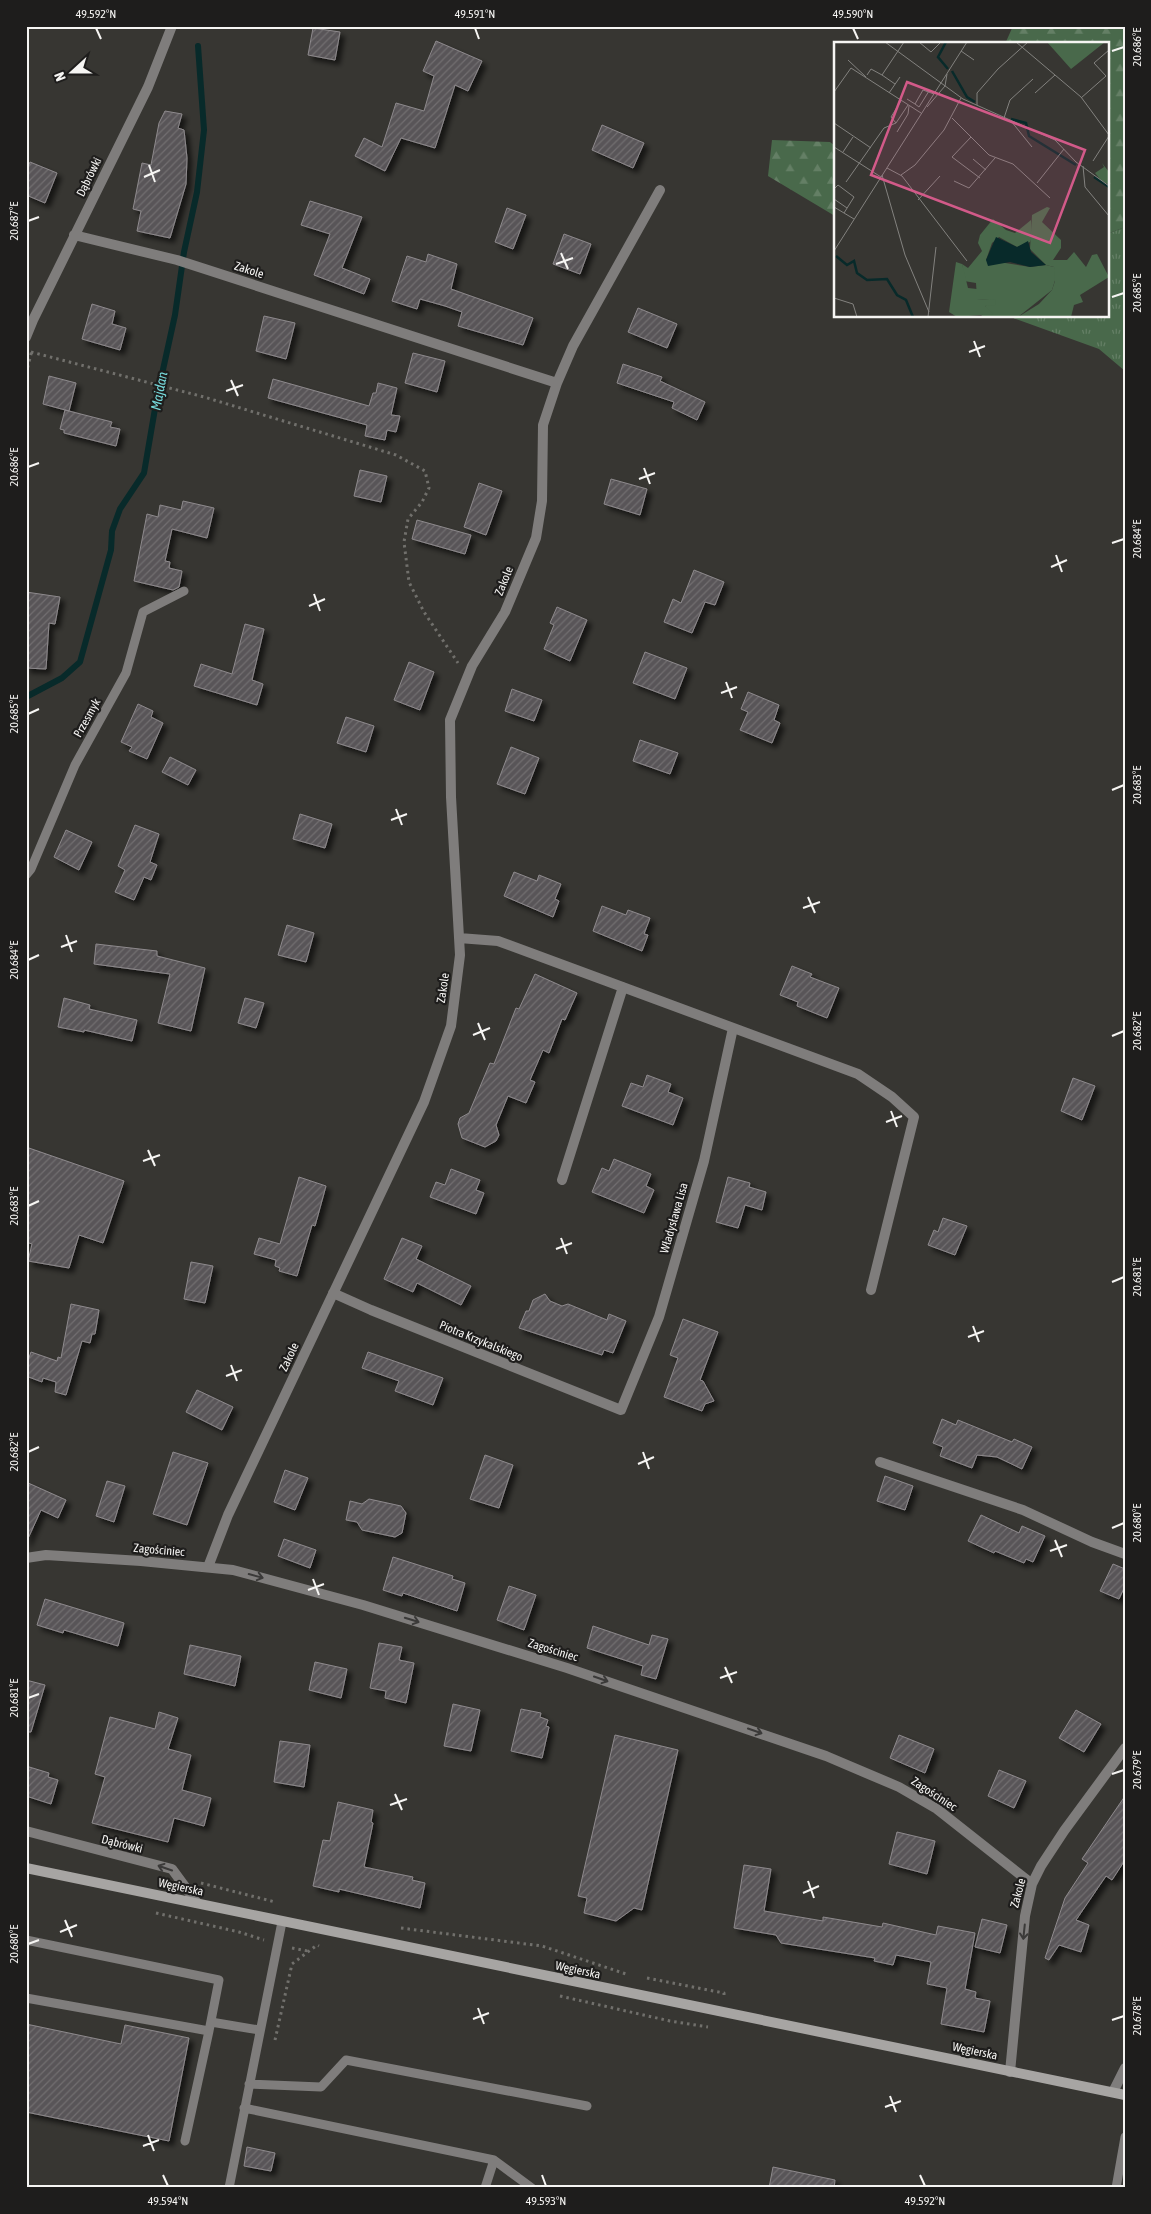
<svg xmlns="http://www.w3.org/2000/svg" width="1151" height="2214" font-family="'Asap Condensed',sans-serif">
<defs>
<pattern id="grass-tufts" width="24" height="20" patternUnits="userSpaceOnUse" patternTransform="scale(1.25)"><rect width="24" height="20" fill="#49694b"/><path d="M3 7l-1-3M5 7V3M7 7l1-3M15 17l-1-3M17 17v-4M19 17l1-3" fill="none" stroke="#647f65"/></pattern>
<pattern id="forest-firs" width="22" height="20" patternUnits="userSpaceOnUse" patternTransform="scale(1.25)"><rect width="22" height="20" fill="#49694b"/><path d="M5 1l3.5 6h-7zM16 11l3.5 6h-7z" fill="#647f65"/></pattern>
<pattern id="building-hatch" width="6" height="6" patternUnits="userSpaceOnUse" patternTransform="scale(1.25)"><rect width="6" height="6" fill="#595558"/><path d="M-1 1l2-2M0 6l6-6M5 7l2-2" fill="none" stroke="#716e70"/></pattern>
<filter id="shadow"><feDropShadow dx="4.5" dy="4.5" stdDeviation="2.5" flood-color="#0009"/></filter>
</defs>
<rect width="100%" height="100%" fill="#373632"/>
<path fill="url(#grass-tufts)" d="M1125,227V371L1099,349L1008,316H1107V234Z"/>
<path fill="url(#forest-firs)" d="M1013,26H1125V227L1107,234V44H1005Z
M772,140L830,142L835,146V216L768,176Z"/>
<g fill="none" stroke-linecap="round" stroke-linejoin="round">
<path stroke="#082a2a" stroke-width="6" d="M26,697L62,678L80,662L111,550L112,531L120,509L144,473L157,397L175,315L184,252L197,192L204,130L198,46"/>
</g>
<path fill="url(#building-hatch)" stroke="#8e8a8d" filter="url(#shadow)" d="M313,28L340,32L335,60L308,55Z
M436,41L482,61L468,91L455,85L435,148L401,138L385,171L355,156L364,138L382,147L396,103L424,111L434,76L423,71Z
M165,111L182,114L178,128L184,130L187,158L186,184L170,238L137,231L141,211L133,209L142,163L151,165L159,123Z
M602,125L644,143L633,168L592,150Z
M30,162L57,173L45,203L26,195V171Z
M310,201L362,217L342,268L370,279L364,294L314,275L330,234L301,225Z
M507,208L526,215L513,249L495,242Z
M564,234L591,244L580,274L553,264Z
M428,254L457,264L451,289L533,318L523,345L458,326L462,312L445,306L420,299L417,309L392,301L407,256L426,262Z
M92,304L115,311L112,324L126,328L120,350L82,339Z
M638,308L677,324L667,348L628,332Z
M264,316L295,323L286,359L256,351Z
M413,353L445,361L437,392L405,383Z
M623,364L662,377L660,381L705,402L697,420L672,408L674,402L617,383Z
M49,376L76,383L69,411L43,404Z
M273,379L369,406L373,393H376L378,383L397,388L391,415L400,416L396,432L387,430L385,440L365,436L367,425L268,398Z
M65,410L112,422L110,427L120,429L116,446L64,433V430L60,429Z
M360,470L387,476L381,502L354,496Z
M611,479L647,489L640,515L604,504Z
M479,483L502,491L486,535L464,527Z
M183,501L214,508L207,538L172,529L165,561L170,562L169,568L182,571L179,587L173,590L134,581L147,514L158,517L160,505L181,510Z
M417,520L471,535L465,554L412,539Z
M694,570L724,582L715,605L705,602L692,633L664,622L673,599L681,603Z
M26,592L60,597L55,624L49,623L46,669L26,668Z
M557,607L587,620L570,661L544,649L554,625L550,623Z
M245,624L264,629L252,680L263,684L257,705L194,686L201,664L232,674Z
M645,652L687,668L675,699L633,683Z
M409,662L434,672L420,710L394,700Z
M512,689L542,700L534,721L505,711Z
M748,692L779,705L774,720L780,723L772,743L740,730L748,712L741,709Z
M138,704L153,711L151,717L163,723L147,759L129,751L132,747L121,742Z
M346,717L374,726L366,752L337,743Z
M640,740L678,753L670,774L633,761Z
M511,747L539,758L525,794L497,784Z
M170,757L196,770L188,785L162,772Z
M300,814L332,824L325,848L293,839Z
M135,825L159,834L150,862L157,865L151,880L144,877L134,900L115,892L125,870L118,866Z
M66,830L92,842L79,870L54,857Z
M514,872L537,881L539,875L561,884L555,899L559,901L553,917L504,896Z
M602,906L626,915L628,910L650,918L644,934L648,935L642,951L593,931Z
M287,925L314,933L306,962L278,955Z
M96,944L157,951V956L205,968L191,1031L158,1023L170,974L94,964Z
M792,966L812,974L810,977L839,988L827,1018L797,1006L798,1002L780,995Z
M535,974L577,993L565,1020L562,1019L549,1053L543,1050L530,1080L535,1082L526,1103L508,1096L496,1125L499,1135L496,1141L485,1147L462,1138L458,1124L460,1118L469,1113L490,1063L494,1064L516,1008L519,1009Z
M64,998L90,1005L89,1009L137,1020L132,1041L84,1030V1032L58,1027Z
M245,998L264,1003L256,1028L238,1023Z
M647,1075L671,1084L668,1092L683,1098L673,1125L622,1106L631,1083L643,1087Z
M1073,1078L1095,1086L1082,1120L1061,1111Z
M26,1147L124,1181L103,1243L79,1235L69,1268L28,1261L32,1244L26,1242Z
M614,1159L651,1174L646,1186L654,1190L644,1213L592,1192L602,1168L609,1171Z
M451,1169L480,1180L476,1190L484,1193L476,1214L430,1197L436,1182L445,1185Z
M299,1177L326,1186L315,1226L312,1225L297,1276L279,1271L280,1268L275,1266L276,1260L254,1254L259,1238L280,1244Z
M728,1177L750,1183L749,1187L766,1192L762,1210L745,1205L738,1228L716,1222Z
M943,1218L967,1226L955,1255L928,1245L934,1230L938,1232Z
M402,1238L422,1246L416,1259L471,1286L461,1305L417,1283L413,1292L384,1279Z
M191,1262L213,1266L205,1303L184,1299Z
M545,1294L550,1301L562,1306L568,1304L607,1320L609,1314L626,1321L613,1353L604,1350L602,1355L519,1328L526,1311H529L533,1300Z
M71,1304L99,1310L95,1334H92L90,1343L82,1341L66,1395L55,1392L56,1382L43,1378L42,1382L26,1376V1366L31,1352L57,1361L58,1357L61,1358Z
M683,1319L718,1332L700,1380L703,1381L714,1401L705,1404L702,1411L664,1397L678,1358L670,1355Z
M368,1352L443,1378L433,1405L395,1391L399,1381L362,1368Z
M197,1390L233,1407L222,1430L186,1412Z
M942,1419L956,1425L958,1420L1012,1442L1014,1439L1032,1447L1022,1469L997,1457L977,1455L972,1468L940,1456L943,1447L933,1443Z
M173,1452L208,1463L187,1525L153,1514Z
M485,1455L513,1465L499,1508L470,1499Z
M285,1470L308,1478L295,1510L274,1502Z
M885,1476L913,1486L905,1510L877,1501Z
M107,1481L125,1486L114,1522L96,1516Z
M26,1482L66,1500L58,1518L41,1510L26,1543Z
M369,1499L401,1506L406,1513L402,1533L395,1537L362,1530L357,1522L346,1520L350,1501L362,1504Z
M981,1515L1019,1533L1022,1526L1045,1536L1033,1562L1026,1559L1024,1563L995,1551L994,1553L968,1541Z
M284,1539L316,1550L310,1568L278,1556Z
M393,1557L453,1576L452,1579L465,1583L457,1611L403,1593L402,1596L383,1590Z
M1113,1564L1125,1569V1586L1119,1599L1100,1591Z
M509,1586L536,1595L524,1630L497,1620Z
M45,1599L124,1623L118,1646L64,1630L63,1633L37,1625Z
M593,1626L649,1645L652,1635L668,1639L656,1679L641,1675L643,1666L587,1648Z
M379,1643L402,1647L399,1660L414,1663L406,1703L385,1698L386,1691L370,1688Z
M190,1645L241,1656L235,1686L184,1674Z
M315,1662L347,1669L341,1698L309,1690Z
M26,1680L45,1685L31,1732H26Z
M453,1704L480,1710L471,1751L444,1746Z
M521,1709L541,1713L540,1717L548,1720L546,1726L549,1727L542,1758L511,1751Z
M1076,1710L1101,1724L1084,1752L1059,1738Z
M159,1712L178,1718L168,1749L191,1755L182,1790L211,1798L204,1826L174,1818L168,1842L92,1823L105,1777L95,1774L110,1717L155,1729Z
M615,1735L678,1750L642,1910L634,1908L616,1921L584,1913L587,1898L578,1896Z
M899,1735L934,1749L925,1773L890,1758Z
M280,1741L310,1745L304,1787L274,1782Z
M26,1766L49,1773L48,1777L58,1780L51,1804L26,1796Z
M999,1770L1026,1781L1014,1808L988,1796Z
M1125,1796V1860L1112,1880L1106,1876L1076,1920L1089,1925L1081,1952L1059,1945L1049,1960L1045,1958L1065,1898L1088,1863L1082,1859Z
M338,1802L373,1810L371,1822L373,1823L364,1867L413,1877L412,1880L425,1883L420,1908L339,1889V1892L313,1886L323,1840L330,1841Z
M897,1832L935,1841L927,1874L889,1864Z
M744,1865L771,1869L764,1911L823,1921V1917L882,1927L883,1923L936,1935L938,1926L975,1933L965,1989L976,1992L975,1998L990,2001L984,2032L941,2024L947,1988L927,1984L931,1962L896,1955L893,1965L874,1961L875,1958L781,1943L776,1935L734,1928Z
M982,1919L1007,1925L1000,1953L975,1947Z
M26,2024L121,2044L125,2025L189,2038L169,2141L26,2112Z
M247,2147L275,2153L271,2171L244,2166Z
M773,2167L835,2180L834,2188H769Z"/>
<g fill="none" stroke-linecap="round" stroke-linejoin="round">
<path stroke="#71706c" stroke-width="3" stroke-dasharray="2.5 4" stroke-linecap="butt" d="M31,352L204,397L396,455L425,471L429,488L422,502L408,519L404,542L409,582L424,612L458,663
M26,374L32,350
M201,1883L275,1902
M156,1913L239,1932L264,1940
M401,1928L542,1946L629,1975
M292,1948L308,1951
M647,1978L724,1993V1996
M560,1996L670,2021L708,2027
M275,2040L292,1964L317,1945L319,1946"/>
<path stroke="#7f7d7c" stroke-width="9" d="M26,875L31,869L75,765L126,673L143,612L184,591
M26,1940L219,1980L209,2031
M26,1998L209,2031L185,2141
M211,2022L259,2030
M249,2084L321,2087L346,2060L587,2106
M244,2108L494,2160
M229,2188L282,1922
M485,2188L494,2160L532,2188
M1116,2188L1125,2137"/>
<path stroke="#7f7d7c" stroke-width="10" d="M74,235L177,260L557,383
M26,337L33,320L148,87L172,26
M459,938L498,941L858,1074L892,1097L914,1117L871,1290
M562,1180L623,987
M333,1293L371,1310L621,1410L659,1317L704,1161L733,1028
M880,1462L1023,1510L1092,1542L1125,1554
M26,1558L46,1555L141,1561L233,1570L363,1605L567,1668L826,1756L899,1787L937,1809L1032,1884
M208,1567L228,1515L424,1102L451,1026L460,955L451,797L450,720L472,666L505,612L536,538L542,501L543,425L557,383L573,346L660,190
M26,1831L172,1869L197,1903
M1010,2072L1025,1916L1032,1884L1041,1866L1064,1831L1125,1748
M1113,2092L1125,2068"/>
<path stroke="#a7a5a3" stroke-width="10" d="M26,1868L1125,2095"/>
</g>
<defs><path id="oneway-shaft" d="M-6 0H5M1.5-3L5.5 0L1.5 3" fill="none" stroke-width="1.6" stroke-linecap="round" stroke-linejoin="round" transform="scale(1.25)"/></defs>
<g stroke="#3b3a39">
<use href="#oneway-shaft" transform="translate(256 1576) rotate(15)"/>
<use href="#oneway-shaft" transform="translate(412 1620) rotate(17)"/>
<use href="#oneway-shaft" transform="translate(601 1679) rotate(19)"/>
<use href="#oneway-shaft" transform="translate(755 1731) rotate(19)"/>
<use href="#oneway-shaft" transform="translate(165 1868) rotate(-161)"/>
<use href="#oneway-shaft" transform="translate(1024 1932) rotate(96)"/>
</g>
<path fill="none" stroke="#f6f5f3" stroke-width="2" d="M96,28L101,39M475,28L479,39M853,28L858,39M1112,51L1124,47M149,165L155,182M144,177L160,170M28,221L39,217M561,253L568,269M556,264L573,258M1112,297L1124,293M974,341L980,357M969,352L985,346M231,380L238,396M226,391L243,385M28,467L39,463M644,468L650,484M639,479L655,473M1112,543L1124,539M1056,555L1062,572M1051,567L1067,560M314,594L320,611M309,606L325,599M726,682L732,698M721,693L737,687M28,714L39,709M1112,790L1124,785M396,809L402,825M391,820L407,814M808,897L815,913M803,908L820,902M66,935L72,952M61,947L77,941M28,960L39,955M478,1023L485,1040M473,1035L490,1028M1112,1036L1124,1031M891,1111L897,1127M886,1122L902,1116M148,1150L155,1166M143,1161L160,1155M28,1206L39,1201M561,1238L567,1254M556,1249L572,1243M1112,1282L1124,1277M973,1326L979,1342M968,1337L984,1331M231,1365L237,1381M226,1376L242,1370M28,1452L39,1447M643,1452L649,1469M638,1464L654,1457M1112,1528L1124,1523M1055,1540L1062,1557M1050,1551L1067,1545M313,1579L319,1595M308,1590L324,1584M725,1667L732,1683M720,1678L737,1672M28,1698L39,1694M1112,1774L1124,1770M395,1794L402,1810M390,1805L407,1799M808,1881L814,1898M803,1893L819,1886M65,1920L72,1937M60,1932L77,1925M28,1944L39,1940M478,2008L484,2024M473,2019L489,2013M1112,2020L1124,2016M890,2096L896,2112M885,2107L901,2101M148,2135L154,2151M143,2146L159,2140M163,2175L168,2186M542,2175L546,2186M920,2175L925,2186"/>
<g text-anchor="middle" stroke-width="4.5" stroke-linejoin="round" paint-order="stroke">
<g font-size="12" fill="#f6f5f3" stroke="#1e1d1c">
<text transform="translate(89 177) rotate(-64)" y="4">Dąbrówki</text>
<text transform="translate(249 270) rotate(18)" y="4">Zakole</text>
<text transform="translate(504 581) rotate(-68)" y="4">Zakole</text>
<text transform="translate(87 718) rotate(-61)" y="4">Przesmyk</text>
<text transform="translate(443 988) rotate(-82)" y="4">Zakole</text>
<text transform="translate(674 1218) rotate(-74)" y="4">Władysława Lisa</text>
<text transform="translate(481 1341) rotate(22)" y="4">Piotra Krzykalskiego</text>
<text transform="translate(289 1357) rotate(-65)" y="4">Zakole</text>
<text transform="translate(159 1550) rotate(5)" y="4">Zagościniec</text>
<text transform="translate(553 1650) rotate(17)" y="4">Zagościniec</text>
<text transform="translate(934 1794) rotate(33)" y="4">Zagościniec</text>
<text transform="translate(122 1844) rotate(14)" y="4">Dąbrówki</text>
<text transform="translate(181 1887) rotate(12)" y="4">Węgierska</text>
<text transform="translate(1018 1893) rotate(-75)" y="4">Zakole</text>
<text transform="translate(578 1970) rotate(12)" y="4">Węgierska</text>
<text transform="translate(975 2051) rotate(12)" y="4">Węgierska</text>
</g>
<g font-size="14" font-style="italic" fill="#76d8da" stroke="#1e1d1c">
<text transform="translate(159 391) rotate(-79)" y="5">Majdan</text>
</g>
</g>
<g transform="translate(834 42)">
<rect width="275" height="275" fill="#373632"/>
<path d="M213,0H271L237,27ZM159,177L172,188L181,191L197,178L198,195L196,200L183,205L165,195L158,201L152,218L196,225L212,223L220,225L223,232L218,248L184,275H146L153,268L151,264L155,262V258L143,257L142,241L130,239L128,222L134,226L148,209L144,201L146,193Z" fill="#49694b"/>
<path d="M213,165L216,166L208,180L227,198V206L219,218H233L240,210L252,225L258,213L263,212L275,235L246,253L249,260L240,263L237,275H184L205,262L218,248L221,239L220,225L212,223L196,207L198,173ZM122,220L128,222L134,246L143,247V257L162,258L161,263L151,264L159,272L123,275L115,270Z" fill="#49694b"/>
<path d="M268,121L275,130V142L269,141L261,131L270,125Z" fill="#49694b"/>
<path d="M162,195L183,205L194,199L197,210L212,223L196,225L176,220L154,224L152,218Z" fill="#082a2a"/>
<path fill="none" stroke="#082a2a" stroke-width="2.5" d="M112,0L104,15L114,27M118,29L133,55L141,60M177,77L192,81L195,94L242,123M260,135L275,145M2,214L13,223L20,219L23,231L33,238L53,237L63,253L72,258L79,275"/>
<path fill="none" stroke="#83827f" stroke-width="1" d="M51,0L129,57L221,98L242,120L275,144M85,0L97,10L107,0M182,0L247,55L275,93M127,9L140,18M14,18L32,35M33,33L37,27L48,33M61,42L48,33L70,0M0,50L17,26L87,71M55,51L66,35M201,51L221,33M247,56L272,34L260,21L275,8M73,57L81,62L89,48L100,52M81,62L85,65L95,49M143,63V51L164,27L194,0M93,65L111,44L113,32M118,76L155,113L179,122L216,156M170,76L176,58L199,37M177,79L198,105M0,81L37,106M62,81L74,63M63,90L74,72L75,64M137,95L118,115L146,136M0,105L47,135M9,110L19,95M139,117L152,128M259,119L275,94M249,124L251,145L275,174M53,126L68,134L133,219M48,133L71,213L95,270M67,133L81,123L110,88L127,56M120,139L135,146L161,116M12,140L50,86L62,81L57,75L67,59M203,141L230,107M0,147L4,143L20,155L10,171M0,157L13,166M84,158L106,134M0,165L20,177M0,209L133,0M0,256L19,262L23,275M94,275L102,205"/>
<path fill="#d25a89" fill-opacity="0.15" stroke="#d25a89" stroke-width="2.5" d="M73,40L251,108L216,201L37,133Z"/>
<rect width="275" height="275" fill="none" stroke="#f6f5f3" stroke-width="2.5"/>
</g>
<rect width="1151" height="2214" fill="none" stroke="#1e1d1c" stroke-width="55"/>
<g transform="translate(72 72) rotate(249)" stroke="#1e1d1c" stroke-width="4" paint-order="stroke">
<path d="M0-4L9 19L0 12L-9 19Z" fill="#f6f5f3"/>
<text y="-8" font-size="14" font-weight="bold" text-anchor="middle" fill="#f6f5f3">N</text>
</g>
<rect x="28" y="28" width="1096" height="2158" fill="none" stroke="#f6f5f3" stroke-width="2"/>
<g font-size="12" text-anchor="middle" fill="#f6f5f3">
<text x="96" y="18">49.592°N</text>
<text x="475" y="18">49.591°N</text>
<text x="853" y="18">49.590°N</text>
<text transform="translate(1137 47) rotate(-90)" y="4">20.686°E</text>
<text transform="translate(14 221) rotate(-90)" y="4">20.687°E</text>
<text transform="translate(1137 293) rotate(-90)" y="4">20.685°E</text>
<text transform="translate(14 467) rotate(-90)" y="4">20.686°E</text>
<text transform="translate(1137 539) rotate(-90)" y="4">20.684°E</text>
<text transform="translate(14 714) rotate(-90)" y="4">20.685°E</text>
<text transform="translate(1137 785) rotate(-90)" y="4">20.683°E</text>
<text transform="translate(14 960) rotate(-90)" y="4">20.684°E</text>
<text transform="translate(1137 1031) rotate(-90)" y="4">20.682°E</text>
<text transform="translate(14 1206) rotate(-90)" y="4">20.683°E</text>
<text transform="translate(1137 1277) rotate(-90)" y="4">20.681°E</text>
<text transform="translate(14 1452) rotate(-90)" y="4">20.682°E</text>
<text transform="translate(1137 1523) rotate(-90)" y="4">20.680°E</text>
<text transform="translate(14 1698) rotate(-90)" y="4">20.681°E</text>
<text transform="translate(1137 1770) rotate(-90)" y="4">20.679°E</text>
<text transform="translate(14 1944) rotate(-90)" y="4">20.680°E</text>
<text transform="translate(1137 2016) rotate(-90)" y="4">20.678°E</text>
<text x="168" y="2205">49.594°N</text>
<text x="546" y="2205">49.593°N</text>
<text x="925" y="2205">49.592°N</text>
</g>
</svg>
